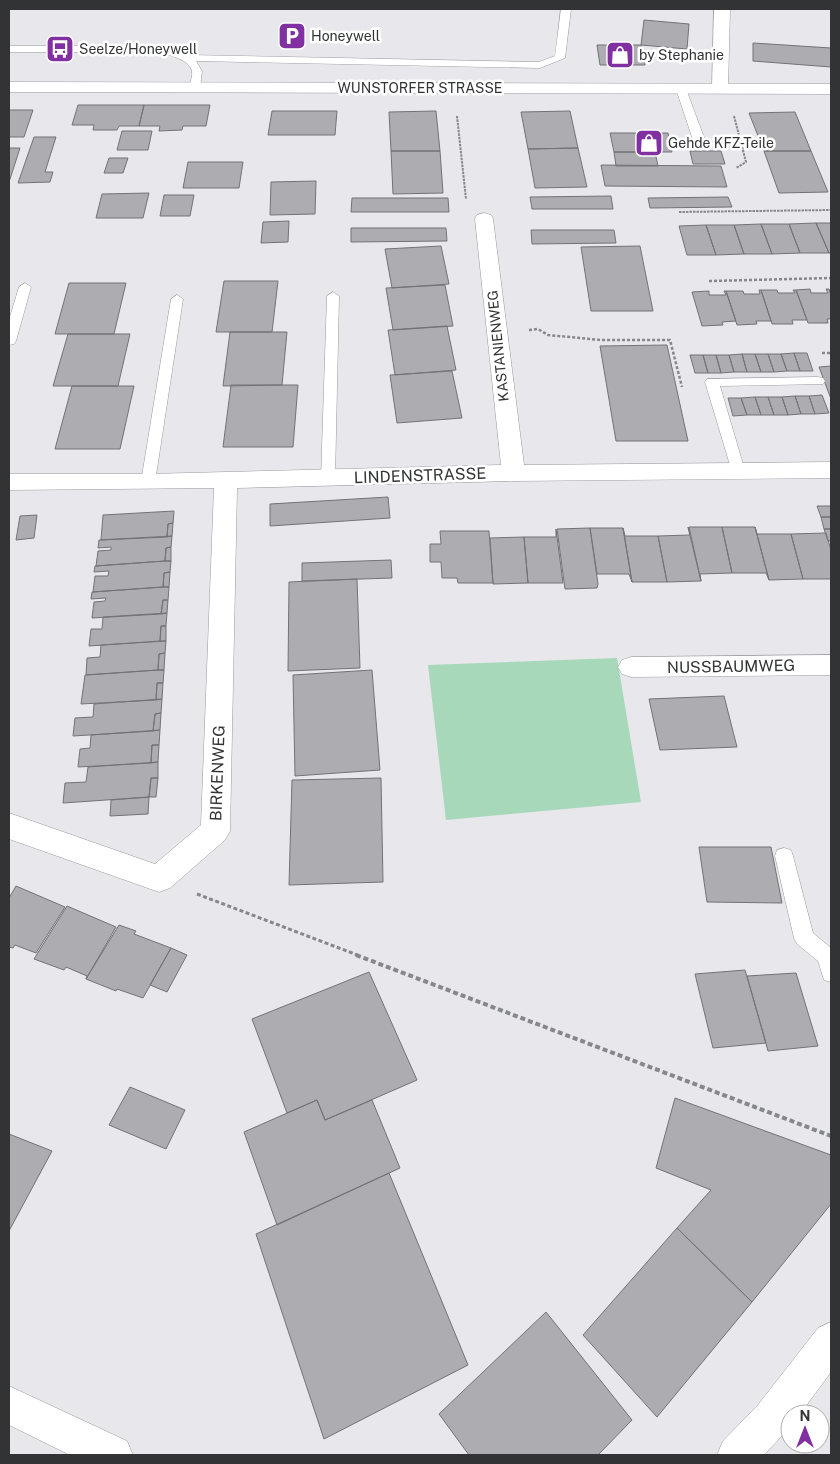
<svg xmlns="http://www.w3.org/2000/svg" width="840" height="1464" font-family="'Public Sans',sans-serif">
<rect width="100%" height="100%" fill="#e7e7ec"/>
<path fill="#a7d8ba" d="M617,658L641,802L446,820L428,665Z"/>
<path fill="#adadb1" stroke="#737377" d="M644,20L689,24L687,49L641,45Z
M753,43L831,48V67L753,61Z
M597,45H641L645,65H600Z
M78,105H144L139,126H119L117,130H93L94,125H72Z
M144,105H210L206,126H183L182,130L159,131L160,126H139Z
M9,110H33L24,137H9Z
M272,111H337L335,135H268Z
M436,111L440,151H391L389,112Z
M570,111L578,148L528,149L521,112Z
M795,112L811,151H764L749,113Z
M122,131H152L148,150H117Z
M610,133H668L672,152H614Z
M34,137H56L45,172H53L50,182L18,183Z
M9,148H20L9,182Z
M578,148L587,187L535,188L528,149Z
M391,151H440L443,193L393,194Z
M690,151H721L725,164H693Z
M764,151H811L828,192L779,193Z
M614,152H655L658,166H616Z
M109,158H128L123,173H104Z
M188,162H243L239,188H183Z
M601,165L721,166L727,187L605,186Z
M316,181L315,214L270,215L271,182Z
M149,193L143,218H96L102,194Z
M164,195H194L190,216H160Z
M611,196L613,209H532L530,197Z
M728,197L732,207L650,208L648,198Z
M352,198H448L449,212H351Z
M289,221L288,242L261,243L263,222Z
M816,223H831V253H829Z
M816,223L829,253H800L789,224Z
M761,224L772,254H744L734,225Z
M761,224H789L800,253L772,254Z
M706,225H734L744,254L716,255Z
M706,225L716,255H687L679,226Z
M351,228H446L447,241L351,242Z
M531,230H614L616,243L532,244Z
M441,246L449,284L392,288L385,249Z
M640,246L653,311H591L581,247Z
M224,281H278L272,332H216Z
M69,283H126L114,334H55Z
M445,285L453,326L393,330L386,288Z
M810,289L811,293H828L826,289H829L831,295V319H827L828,323H808L796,290Z
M759,290H761L771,321H756L757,324L737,325L726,291H743L744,294H760Z
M761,290H777L778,293H795L793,290H796L807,320H792L793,324H772Z
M709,291V295H726L724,291H726L736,321L722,322L723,325L702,326L692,292Z
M447,326L456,370L395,375L388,330Z
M230,332H287L282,385L223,386Z
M68,334H130L118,386H53Z
M667,345L688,441H616L600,346Z
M794,353L800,371H787L781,354Z
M794,353H807L813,371H800Z
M742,354L747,372H734L729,355Z
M742,354H755L761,372H747Z
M755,354H768L774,372H761Z
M768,354H781L787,371L774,372Z
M690,355H703L708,373H695Z
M703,355H716L721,373H708Z
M716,355H729L734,372L721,373Z
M831,366V399L819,367Z
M452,371L462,418L397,423L390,375Z
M231,385H298L293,447H223Z
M72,386H134L120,449H55Z
M822,395L829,413L815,414L809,396Z
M795,396H809L815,414H801Z
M795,396L801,414L788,415L782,397Z
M755,397H768L774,415H761Z
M755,397L761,415H747L741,398Z
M768,397H782L788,415H774Z
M728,398H741L747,415L733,416Z
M388,497L390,518L270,526V504Z
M817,506H831V517H821Z
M174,511L173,523L168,524L167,537L101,540L103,515Z
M37,515L34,538L16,540L20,516Z
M821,517H831V529H824Z
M173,523L172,536L167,537L168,524Z
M688,527L701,581L667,582L658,536L690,535Z
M689,527H722L732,573L700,574L701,581Z
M722,527H755L769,580L766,573H732Z
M755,527L757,534H791L803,579L769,580Z
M590,528H623L632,582L629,574H597Z
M590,528L598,584L597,588L565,589L557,529Z
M623,528L625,536H658L667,582H632Z
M556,529L563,583H528L524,537H556Z
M824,529H831V541H828Z
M440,531H489L493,583H458L457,578H442L441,562H430V544H441Z
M826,533L831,550V579H803L791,534Z
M172,536L171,547L166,548L165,561L96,566L98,551L111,550V547L98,548L99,540Z
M524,537L528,583L493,584L490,538Z
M171,547V561H165L166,548Z
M391,560L392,578L302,581V563Z
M165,561H171L170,572L164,573L163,587L93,592L95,576H108L109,571L94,572L95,566Z
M170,572L169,587H163L164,573Z
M357,579L360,668L288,671L289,582Z
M163,587H169L168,600H163L161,614L92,618L94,602L105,601L106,598L91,599L92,592Z
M163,600H168L167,613L161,614Z
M167,613L166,626H161L160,641L89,646L91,629H102L103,617Z
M161,626H166V641H160Z
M166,641L165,653L159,654L158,670L86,675L87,658L100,657L101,645Z
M165,653L164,670H158L159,654Z
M158,670H164L163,683H157L156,700L81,704L85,675Z
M372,670L380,770L295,776L293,675Z
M157,683H163L162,699L156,700Z
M724,696L737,747L660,750L649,699Z
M162,699L161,713L155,714L153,731L73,736L75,718L93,717L94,704Z
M161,713L160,730L153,731L155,714Z
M160,730L159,745H152L151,763L78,767L80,749L90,748L91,735Z
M152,745H159L158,762L151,763Z
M158,762V778H151L149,797L63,803L65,783L86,782L88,767Z
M151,778H158L156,797H149Z
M381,778L383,882L289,885L292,780Z
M149,797L148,814L110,816L111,800Z
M699,847H771L782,903L707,902Z
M16,886L65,907L36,953L15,945L13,948L9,947V898Z
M67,906L116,927L86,979L87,976L66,967L64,970L34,959Z
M119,925L136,931L134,934L171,948L143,998L117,989L116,991L86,979Z
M171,948L187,955L167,992L150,985Z
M745,970L766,1043L713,1048L695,974Z
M369,972L417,1080L325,1120L317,1100L287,1113L252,1019Z
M796,973L818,1046L768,1051L747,976Z
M130,1087L185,1110L166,1149L109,1125Z
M675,1098L831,1155V1204L752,1302L677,1228L711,1190L656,1168Z
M317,1100L325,1120L372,1100L400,1168L277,1225L244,1132Z
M9,1134L52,1151L9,1231Z
M389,1173L468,1365L324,1439L256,1234Z
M677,1228L752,1302L657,1417L583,1335Z
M546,1312L632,1420L598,1455H469L439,1414Z"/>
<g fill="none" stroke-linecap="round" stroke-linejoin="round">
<defs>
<path id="service" d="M561,9H571L565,58L540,68L196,61L202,71L200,87L195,90L190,87C190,82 193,75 192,71C189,59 170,56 161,52H9V46H162L187,55L539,62L555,56Z
M681,86L686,89L705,140L703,142L699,143L693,140L676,89Z
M25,283L31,287L16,341L14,344L9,345V320L19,287Z
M333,292L339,296L335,478L333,482H323L321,478L327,296Z
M177,295L183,299L155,482L153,486L148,487L143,486L141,482L171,299Z
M818,377L823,378L825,381L823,384L720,386L745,471L743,475H733L705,382L707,379Z
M784,848L791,850L793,856L813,933L831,948V982L824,980L818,961L797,944L794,938L775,856L777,850Z"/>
<path id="minor" d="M714,9H730L728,89L726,93H714L712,89Z
M484,213L491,215L493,219L524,465L831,462V478L513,481L237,488L230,831L225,840L170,888L159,892L9,839V813L155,864L201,825L214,488L9,490V474H148L501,465L475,219L477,215Z
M831,655V675L631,677L622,674L618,667L622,660L631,657Z
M831,1322V1372L800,1414H790V1427L764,1455H717L723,1441L758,1405L818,1328Z
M9,1386L127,1441L133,1455H70L9,1425Z"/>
<path id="tertiary" d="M9,82L831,84V94L9,92Z"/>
</defs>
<use href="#service" stroke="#999a9e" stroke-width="1"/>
<use href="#minor" stroke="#999a9e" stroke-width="1"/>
<use href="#tertiary" stroke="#999a9e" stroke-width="1"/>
<path stroke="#86878a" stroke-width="2" stroke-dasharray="2.5 1" stroke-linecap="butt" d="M457,116L466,199
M734,116L746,162L736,168
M679,212L831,210"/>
<path stroke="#86878a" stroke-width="2.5" stroke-dasharray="3 2" stroke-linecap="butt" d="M709,281L831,278
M529,330L538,329L548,335L601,340H670L682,387
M822,353H831"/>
<path stroke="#86878a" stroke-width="3" stroke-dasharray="4 2.5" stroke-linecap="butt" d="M197,894L360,956"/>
<path stroke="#86878a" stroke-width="4" stroke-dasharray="5 3" stroke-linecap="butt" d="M356,955L831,1136"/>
<use href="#service" fill="#fff" fill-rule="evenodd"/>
<use href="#minor" fill="#fff" fill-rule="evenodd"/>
<use href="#tertiary" fill="#fff" fill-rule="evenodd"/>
</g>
<defs>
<symbol id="parking-square" viewBox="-11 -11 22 22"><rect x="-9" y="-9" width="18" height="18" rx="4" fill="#8030a0" stroke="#fff"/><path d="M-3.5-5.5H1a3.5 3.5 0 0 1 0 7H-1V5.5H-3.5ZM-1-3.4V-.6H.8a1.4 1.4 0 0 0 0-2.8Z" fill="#fff"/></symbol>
<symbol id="bus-square" viewBox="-11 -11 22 22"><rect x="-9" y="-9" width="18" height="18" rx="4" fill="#8030a0" stroke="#fff"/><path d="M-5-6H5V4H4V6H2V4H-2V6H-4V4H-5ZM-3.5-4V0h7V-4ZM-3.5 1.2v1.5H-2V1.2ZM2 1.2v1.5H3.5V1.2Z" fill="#fff"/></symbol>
<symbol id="shop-square" viewBox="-11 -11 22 22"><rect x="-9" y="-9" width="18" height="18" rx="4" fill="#8030a0" stroke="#fff"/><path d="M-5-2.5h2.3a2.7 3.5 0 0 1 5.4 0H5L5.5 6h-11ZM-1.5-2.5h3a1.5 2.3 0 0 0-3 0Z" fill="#fff"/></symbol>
</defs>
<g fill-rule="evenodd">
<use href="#parking-square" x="276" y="20" width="32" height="32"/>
<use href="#bus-square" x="44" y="33" width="32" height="32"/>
<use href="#shop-square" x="604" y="39" width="32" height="32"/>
<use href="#shop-square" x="633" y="127" width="32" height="32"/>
</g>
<g text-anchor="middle" stroke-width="5" stroke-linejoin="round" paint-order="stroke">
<g font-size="14" fill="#323334" stroke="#fff" text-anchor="start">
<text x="311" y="41">Honeywell</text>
<text x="79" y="54">Seelze/Honeywell</text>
<text x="639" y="60">by Stephanie</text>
<text x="668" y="148">Gehde KFZ-Teile</text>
</g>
<g font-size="14" fill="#323334" stroke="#fff">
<text x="420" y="93">WUNSTORFER STRASSE</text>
<text transform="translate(498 346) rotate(-96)" y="5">KASTANIENWEG</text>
</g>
<g font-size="16" fill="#323334" stroke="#fff">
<text transform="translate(420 475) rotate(-2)" y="6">LINDENSTRASSE</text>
<text transform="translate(731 666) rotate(-1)" y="6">NUSSBAUMWEG</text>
<text transform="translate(217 773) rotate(-88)" y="6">BIRKENWEG</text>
</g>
</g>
<rect width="840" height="1464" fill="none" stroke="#323334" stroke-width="20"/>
<g transform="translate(805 1429)"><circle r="24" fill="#ffffff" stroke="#adadae"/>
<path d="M0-4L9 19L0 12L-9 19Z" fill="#8030a0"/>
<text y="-8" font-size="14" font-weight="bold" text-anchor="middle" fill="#323334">N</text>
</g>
</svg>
